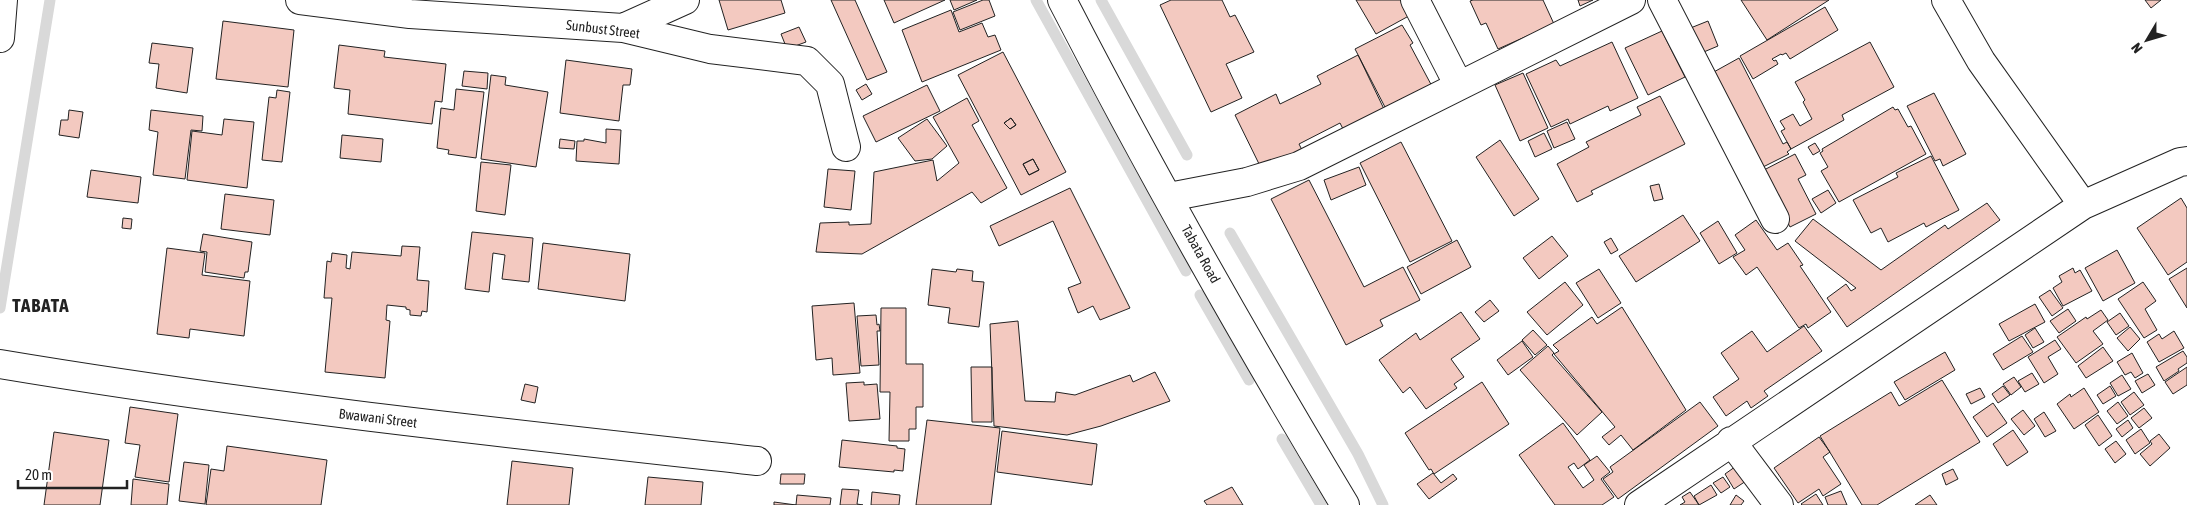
<svg xmlns="http://www.w3.org/2000/svg" width="2187" height="505" font-family="'Asap Condensed',sans-serif">
<rect width="100%" height="100%" fill="#fff"/>
<g fill="none" stroke-linecap="round" stroke-linejoin="round">
<path stroke="#d9d9d9" stroke-width="11" d="M1036,0L1186,271
M1101,0L1187,155
M1230,233L1358,454L1383,505
M1200,295L1249,380
M0,308L50,0
M1282,439L1321,505"/>
</g>
<path fill="#f3c9c0" stroke="#222" fill-rule="evenodd" d="M719,0H781L785,13L728,30Z
M831,0H855L887,72L867,80Z
M884,0H945L894,23Z
M950,0H977L954,10Z
M983,0H989L995,16L960,30L953,12Z
M1171,0H1222L1230,17L1235,15L1254,52L1226,64L1242,98L1211,112L1160,5Z
M1356,0H1409L1416,12L1376,34Z
M1473,0H1543L1554,24L1498,49L1486,23L1481,25L1470,1Z
M1578,0H1593L1580,6Z
M1741,0H1829L1767,40Z
M2145,0H2161L2151,8Z
M1825,7L1838,30L1790,59L1786,53L1782,55L1781,54L1772,59L1774,61L1776,60L1778,64L1753,79L1740,56Z
M951,10L959,32L982,23L988,37L995,35L1001,50L922,82L902,30Z
M223,21L294,30L288,87L216,79Z
M1708,21L1718,46L1699,54L1688,29Z
M1402,25L1413,43L1410,45L1434,90L1386,109L1355,49Z
M799,27L806,42L787,49L781,34Z
M1662,31L1685,77L1648,95L1625,48Z
M1612,42L1638,98L1610,111L1608,106L1570,124L1568,119L1551,127L1526,74L1556,60L1560,66Z
M1870,42L1894,87L1842,115L1844,120L1791,149L1781,131L1785,129L1780,121L1793,114L1800,126L1812,119L1803,102L1805,100L1795,82Z
M152,43L193,48L187,93L156,88L159,64L149,63Z
M339,45L385,51L384,57L446,64L442,102L435,101L432,124L348,114L350,90L334,88Z
M1003,52L1066,172L1021,195L958,75ZM1011,118L1016,125L1010,129L1004,123ZM1033,159L1039,170L1029,175L1023,164Z
M1358,55L1384,109L1343,129L1340,123L1299,144L1302,150L1262,170L1235,115L1276,94L1280,104L1321,84L1317,76Z
M1739,58L1783,144L1787,142L1791,149L1787,152L1789,154L1761,168L1712,73Z
M566,60L632,69L630,85H623L619,121L560,113Z
M464,71L488,73L487,89L462,86Z
M1523,73L1548,128L1520,141L1495,85Z
M491,75L506,77L505,85L548,92L536,167L481,159Z
M866,84L872,94L862,100L856,90Z
M927,85L940,111L876,142L863,116Z
M456,89L484,92L476,158L448,154L449,150L437,148L441,108L454,110Z
M277,90L290,92L282,162L262,160L269,97L276,98Z
M1934,93L1966,154L1943,166L1940,159L1935,161L1907,106Z
M1660,96L1685,144L1591,191L1593,194L1577,202L1557,164L1589,147L1586,142L1641,115L1637,107Z
M967,98L979,121L972,125L1007,188L981,203L972,192L862,254L816,252L820,223L849,222V225L871,224L874,172L933,160L937,181L959,163L933,117Z
M1893,107L1895,110L1898,109L1908,127L1911,126L1926,154L1839,202L1821,171L1828,167L1820,153L1823,151L1822,149Z
M69,110L83,112L79,138L59,135L61,120H68Z
M151,110L203,116L202,131L191,130L185,179L153,175L158,132L149,130Z
M1011,118L1016,125L1010,129L1004,123Z
M224,119L254,122L247,188L187,180L192,131L222,135Z
M927,119L947,146L932,159L915,161L898,138Z
M1567,122L1575,139L1554,148L1547,131Z
M606,129L621,130L619,164L576,161L577,141H584V139L606,143Z
M1544,133L1552,149L1535,157L1528,141Z
M342,135L383,139L381,162L340,158Z
M560,139L575,141L574,149L559,148Z
M1500,140L1539,199L1514,216L1476,157Z
M1401,142L1452,241L1410,262L1360,163Z
M1815,143L1820,151L1813,155L1808,147Z
M1795,154L1806,175L1798,179L1816,214L1790,227L1762,171Z
M1931,156L1959,210L1926,227L1924,223L1888,242L1881,228L1871,233L1853,200L1898,177L1896,173Z
M1033,159L1039,170L1029,175L1023,164Z
M481,162L511,165L505,215L476,211Z
M1359,167L1366,185L1331,200L1324,180Z
M828,169L855,171L851,210L824,207Z
M91,170L141,177L138,203L87,197Z
M1309,180L1364,287L1403,267L1420,300L1380,320L1383,326L1346,345L1271,199Z
M1659,184L1663,199L1654,201L1650,186Z
M1070,188L1130,308L1100,320L1093,306L1078,313L1068,288L1081,283L1053,221L999,246L990,226Z
M1828,190L1836,203L1821,213L1812,199Z
M225,194L274,200L270,235L221,229Z
M2181,198L2187,208V262L2168,275L2137,228Z
M1987,203L2000,220L1847,327L1827,298L1846,284L1851,291L1856,288L1795,241L1813,219L1881,270L1945,225L1948,229Z
M1683,215L1700,241L1636,282L1619,256Z
M123,218L132,219L131,229L122,228Z
M1756,220L1777,250L1788,243L1803,265L1800,266L1831,312L1808,328L1806,324L1799,328L1757,267L1746,275L1733,257L1745,250L1735,235Z
M1718,221L1737,253L1719,264L1700,233Z
M472,232L533,238L529,282L502,279L505,255L493,253L489,292L465,289Z
M203,234L252,242L248,272H245L244,278L205,272L207,252L200,251Z
M1552,236L1568,256L1539,279L1523,258Z
M1611,238L1618,250L1611,254L1604,242Z
M1457,240L1471,267L1421,294L1407,267Z
M543,243L630,254L625,301L538,289Z
M402,246L420,247L417,280L429,281L427,312L422,311L421,316L410,315V310L406,309V307L387,305L386,320L390,321L385,378L325,372L332,298H324L327,261L331,262L332,253L347,255L346,268L350,269L352,252L401,256Z
M167,248L205,253L202,275L250,281L244,336L190,329L189,338L157,334Z
M2117,250L2135,283L2103,301L2085,268Z
M2073,268L2075,273L2080,270L2092,291L2063,306L2053,288L2062,282L2059,276Z
M2187,268V308L2169,279Z
M932,269L956,272L957,269L973,271L972,281L984,282L979,327L948,323L950,308L928,305Z
M1599,269L1621,303L1598,318L1576,283Z
M1565,282L1583,305L1547,335L1527,312Z
M2143,282L2156,301L2145,309L2157,330L2144,338L2118,299Z
M2050,290L2063,308L2052,316L2039,297Z
M1490,300L1499,311L1484,322L1475,312Z
M854,303L860,373L833,375L832,358L816,360L812,306Z
M2035,304L2045,322L2009,341L1999,324Z
M1622,307L1686,410L1633,450L1621,435L1609,445L1602,437L1615,427L1554,354L1559,351L1553,345L1592,317L1597,324Z
M881,308H906V364H923V407H916V429H909V441H889L890,392H880Z
M2068,309L2076,321L2059,333L2050,321Z
M2101,310L2108,320L2093,331L2103,344L2076,363L2057,337L2086,317L2087,319Z
M1461,312L1480,339L1451,359L1464,377L1454,384L1457,388L1426,409L1410,387L1403,393L1379,360L1416,333L1420,340Z
M2120,313L2129,326L2116,335L2107,322Z
M876,315L877,325L879,324L880,331H877L879,365L861,366L857,316Z
M1018,321L1025,401L1055,402L1056,392L1075,395L1130,375L1133,382L1155,372L1170,401L1101,426L1067,435L994,426L990,324Z
M1804,326L1822,351L1764,391L1768,396L1751,408L1747,401L1726,416L1713,397L1739,379L1721,353L1752,331L1767,352Z
M2130,327L2140,339L2128,351L2117,338Z
M2035,328L2044,342L2033,348L2025,335Z
M1533,330L1547,345L1535,355L1522,340Z
M2174,331L2184,348L2159,362L2147,342L2159,334L2162,339Z
M2022,336L2033,352L2003,370L1993,354Z
M2055,340L2061,349L2048,357L2058,374L2044,383L2028,357Z
M1522,341L1533,357L1508,375L1497,360Z
M1548,346L1554,353L1552,355L1602,412L1577,435L1520,370Z
M2103,347L2113,361L2086,378L2078,366Z
M2183,351L2187,357V363L2178,369L2179,371L2164,381L2156,367Z
M1945,352L1955,370L1905,400L1894,382Z
M2132,353L2143,373L2135,378L2131,372L2125,375L2117,362Z
M971,367H992V422H972Z
M2187,367V385L2173,394L2165,382Z
M2032,373L2039,384L2025,392L2018,381Z
M2148,374L2155,385L2142,393L2135,381Z
M2122,375L2131,389L2118,396L2110,383Z
M2014,377L2021,387L2011,395L2003,384Z
M1942,380L1980,442L1877,505H1862L1820,436L1891,392L1899,406Z
M864,382V385L877,384L880,419L849,421L846,383Z
M1482,382L1509,424L1434,474L1431,469L1429,470L1405,433Z
M525,384L538,387L535,403L521,400Z
M2003,386L2010,395L1998,403L1992,394Z
M2110,386L2116,396L2103,404L2097,395Z
M1980,388L1985,397L1971,404L1966,394Z
M2084,388L2099,412L2074,429L2057,404L2070,394L2071,397Z
M2134,392L2144,405L2130,415L2121,402Z
M1700,402L1718,426L1618,499L1603,479L1613,472L1610,467Z
M2118,402L2128,416L2117,424L2107,411Z
M1993,403L2007,423L1987,437L1973,417Z
M130,407L178,414L169,482L135,477L140,445L125,443Z
M2144,408L2152,418L2139,428L2131,418Z
M2023,410L2035,426L2024,435L2011,419Z
M2044,412L2056,431L2045,437L2034,419Z
M2098,415L2112,436L2099,446L2085,425Z
M927,420L1000,428L991,505H916Z
M2128,420L2133,428L2122,437L2116,429Z
M1563,423L1590,460L1578,469L1574,463L1568,467L1583,488L1594,480L1584,465L1597,456L1610,472L1601,479L1614,497L1602,505H1555L1519,455Z
M2141,429L2150,443L2135,454L2126,440Z
M2013,430L2028,452L2007,466L1993,444Z
M1002,431L1097,444L1092,485L997,472Z
M54,432L109,440L100,505H44Z
M2159,434L2170,448L2150,466L2140,454L2152,444L2150,441Z
M1819,437L1830,452L1823,457L1841,484L1823,496L1819,489L1798,503L1774,468Z
M842,440L897,446V448L905,449L903,471L894,470V472L839,467Z
M2116,441L2126,454L2115,463L2105,449Z
M227,446L327,460L321,505H206L211,469L224,471Z
M512,461L573,468L569,505H507Z
M184,462L209,465L205,504L179,501Z
M1739,464L1749,479L1734,489L1725,474Z
M1953,469L1958,479L1946,485L1942,474Z
M1433,473L1441,483L1453,474L1457,479L1429,499L1417,484Z
M781,474H805L804,484H780Z
M648,477L703,482L701,505H645Z
M1723,477L1730,487L1721,493L1713,483Z
M133,479L169,484L167,505H131Z
M1711,485L1717,495L1699,505L1694,496Z
M1232,487L1243,505H1207L1204,501Z
M842,489L859,490L857,504L863,505H840Z
M1841,491L1847,505H1828L1825,497Z
M872,492L900,495L899,505H871Z
M1690,492L1699,505H1680L1685,502L1682,497Z
M1816,494L1823,505H1802L1801,504Z
M797,495L831,498L830,505H774V502L796,505Z
M1736,495L1744,501L1741,505H1730Z
M1930,495L1937,505H1915Z"/>
<g fill="none" stroke-linecap="round" stroke-linejoin="round">
<defs>
<path id="minor" d="M300,0L410,14L623,28L710,49L807,61L830,84L846,147
M1415,0L1459,86
M1662,0L1775,219
M1946,0L1981,61L2083,205
M623,28L685,0
M0,38L3,0
M1169,197L1247,182L1299,166L1631,0
M0,364C251,406 504,433 757,461
M1731,441L1779,505
M1639,505L2083,205L2180,162L2187,161"/>
<path id="secondary" d="M1062,0C1150,171 1246,340 1345,505"/>
</defs>
<use href="#minor" stroke="#222" stroke-width="30"/>
<use href="#secondary" stroke="#222" stroke-width="30"/>
<use href="#minor" stroke="#fff" stroke-width="28"/>
<use href="#secondary" stroke="#fff" stroke-width="28"/>
</g>
<g text-anchor="middle" stroke-width="4" stroke-linejoin="round" paint-order="stroke">
<g font-size="14" fill="#222" stroke="#fff">
<text transform="translate(603 29) rotate(7)" y="5">Sunbust Street</text>
<text transform="translate(1201 254) rotate(61)" y="5">Tabata Road</text>
<text transform="translate(378 418) rotate(7)" y="5">Bwawani Street</text>
</g>
<g font-size="19" font-weight="bold" letter-spacing="1" fill="#222" stroke="#fff">
<text x="41" y="312">TABATA</text>
</g>
</g>
<g transform="translate(2147 40) rotate(232)" stroke="#ffffff" stroke-width="4" paint-order="stroke">
<path d="M0-4L9 19L0 12L-9 19Z" fill="#222222"/>
<text y="-8" font-size="14" font-weight="bold" text-anchor="middle" fill="#222222">N</text>
</g>
<path d="M18 480v8h109v-8" fill="none" stroke="#222222" stroke-width="2.5"/>
<text x="25" y="480" font-size="15" fill="#222222" stroke="#ffffff" stroke-width="4" paint-order="stroke">20 m</text>
</svg>
